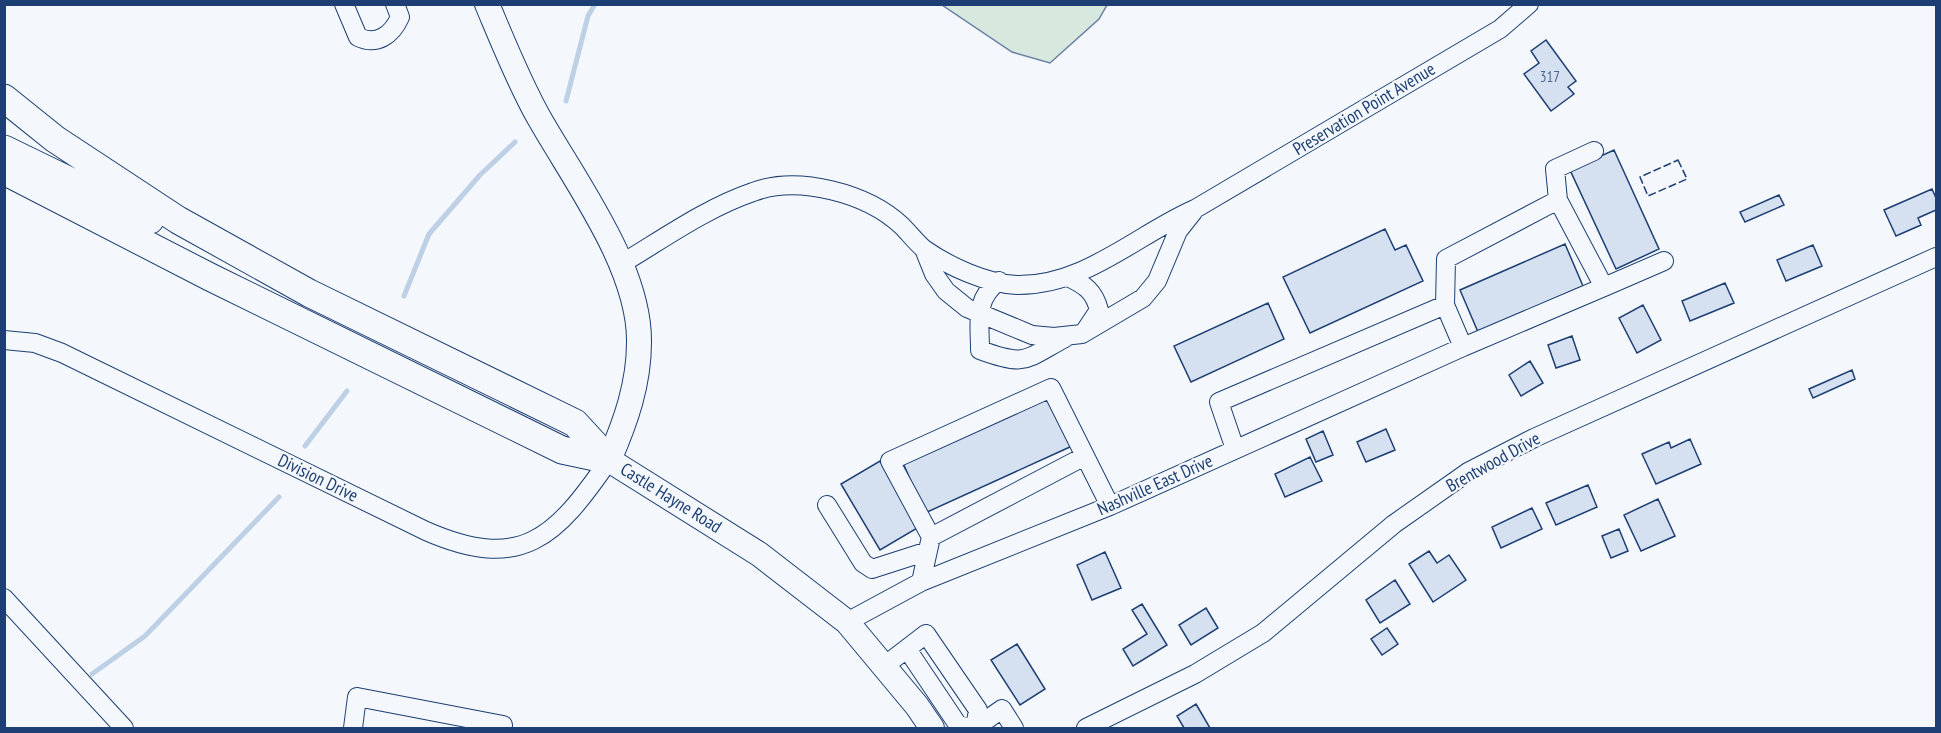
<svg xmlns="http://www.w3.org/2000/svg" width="1941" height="733" font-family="'PT Sans Narrow',sans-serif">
<rect width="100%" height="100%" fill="#f4f7fb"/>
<path fill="#d7e8df" stroke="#687fa3" stroke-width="1.5" d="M942,5H1107L1099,19L1050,63L1012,52Z"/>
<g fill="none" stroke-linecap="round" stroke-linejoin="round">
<path stroke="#bed0e5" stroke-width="5" d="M566,101L588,16L595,4
M404,296L429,234L480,175L515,142
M305,446L347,391
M92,674L145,636L279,497"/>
</g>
<path fill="#d5e0f0" stroke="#1d3f73" stroke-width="1.5" d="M1546,40L1576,81L1568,87L1574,94L1551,111L1524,74L1539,63L1531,51Z
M1614,150L1659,249L1616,269L1570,170Z
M1932,189L1936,198V210L1918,218L1921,225L1896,236L1884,210Z
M1779,195L1784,205L1745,222L1740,212Z
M1385,229L1395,250L1406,245L1423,281L1310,333L1283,277Z
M1565,244L1583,286L1478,332L1460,290Z
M1813,245L1822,266L1786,281L1777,260Z
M1725,283L1734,303L1690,321L1682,301Z
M1268,303L1284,339L1191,382L1174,346Z
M1643,305L1661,340L1637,353L1619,318Z
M1572,336L1580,360L1556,368L1548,345Z
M1530,361L1543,383L1521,396L1509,375Z
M1852,370L1855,379L1813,398L1809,389Z
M1050,396L1072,446L925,513L903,463Z
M1386,429L1395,450L1366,462L1357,442Z
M1323,431L1333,455L1316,462L1306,439Z
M1690,439L1701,464L1656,484L1642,454L1669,442L1671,448Z
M1310,457L1322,481L1285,497L1275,474Z
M880,461L919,527L880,550L841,484Z
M1588,485L1597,507L1556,525L1546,503Z
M1658,499L1675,536L1641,551L1624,515Z
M1532,508L1542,529L1501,548L1492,527Z
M1619,529L1628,551L1611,558L1602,536Z
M1429,551L1437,563L1449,555L1466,580L1433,602L1409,564Z
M1105,552L1121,588L1092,600L1077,565Z
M1395,580L1410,604L1380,623L1366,600Z
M1142,604L1167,645L1133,666L1123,649L1147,634L1132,610Z
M1206,608L1218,628L1191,645L1179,625Z
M1387,628L1398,644L1382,655L1371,639Z
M1017,644L1045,689L1020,705L991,660Z
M1196,704L1210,728H1184L1177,716Z"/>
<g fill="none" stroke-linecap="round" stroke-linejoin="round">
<defs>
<path id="minor" d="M344,4L358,37C377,46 392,35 400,17L395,4
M1558,200L1555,169L1594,151
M924,249L934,274L946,291L967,308L1032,335L1054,337L1082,334L1143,298L1157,281L1178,231L1193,212
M621,264C663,239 706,208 753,192C798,175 867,193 902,226C909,233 916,242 924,249C948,266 987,284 1017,285C1085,286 1136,235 1195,209L1500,29L1529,4
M1068,277C1085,285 1094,291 1099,310L1085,331
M999,281C974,299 980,322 980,350C1026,367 1024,360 1065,338
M1604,287L1664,261
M4,340L35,343L62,353L426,531C522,573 556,537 609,460
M1235,449L1219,402L1445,305L1446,259L1558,200L1604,287L1463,347L1445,305
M827,505L863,563L872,569L928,551
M931,537L890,461L1051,388L1085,456
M921,582L931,537L1085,456L1110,506
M4,598L124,728
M847,622L921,582L1110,506L1463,347
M907,649L958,725L974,728
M883,667L926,634L978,710L975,728
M353,728L357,697L503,725
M975,728L1002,709L1014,728
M1086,728L1195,674L1263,633L1394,524L1468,472L1534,438L1936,257"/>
<path id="major" d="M487,4C503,42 518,80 538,116C574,180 640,267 639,342C639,384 626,421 609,460L759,554L847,622L917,706L932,728"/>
<path id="highway" d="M4,98L55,139L178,220L309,293L575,423L609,460
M4,149L150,220
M4,171L210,277L562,450L609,460"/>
</defs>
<use href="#minor" stroke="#1d3f73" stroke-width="20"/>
<use href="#major" stroke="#1d3f73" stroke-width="26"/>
<use href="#highway" stroke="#1d3f73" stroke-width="29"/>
<use href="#minor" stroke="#f4f7fb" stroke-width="18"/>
<use href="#major" stroke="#f4f7fb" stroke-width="24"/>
<use href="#highway" stroke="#f4f7fb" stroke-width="27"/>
<path stroke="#1d3f73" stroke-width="1.5" stroke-dasharray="8 3" stroke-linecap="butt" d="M1678,160L1687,179L1648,196L1640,177Z"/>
</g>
<g text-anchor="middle" stroke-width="4.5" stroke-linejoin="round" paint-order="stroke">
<g font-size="15" fill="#4b6792">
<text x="1550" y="82">317</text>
</g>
<g font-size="18" fill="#1d3f73" stroke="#f4f7fb">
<text transform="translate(1364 109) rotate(-31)" y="6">Preservation Point Avenue</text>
<text transform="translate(1493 462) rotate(-29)" y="6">Brentwood Drive</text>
<text transform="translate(318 478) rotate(26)" y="6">Division Drive</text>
<text transform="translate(1155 485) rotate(-24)" y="6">Nashville East Drive</text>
<text transform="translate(671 498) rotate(32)" y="6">Castle Hayne Road</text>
</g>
</g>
<rect width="1941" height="733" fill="none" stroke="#1d3f73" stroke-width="12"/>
</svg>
